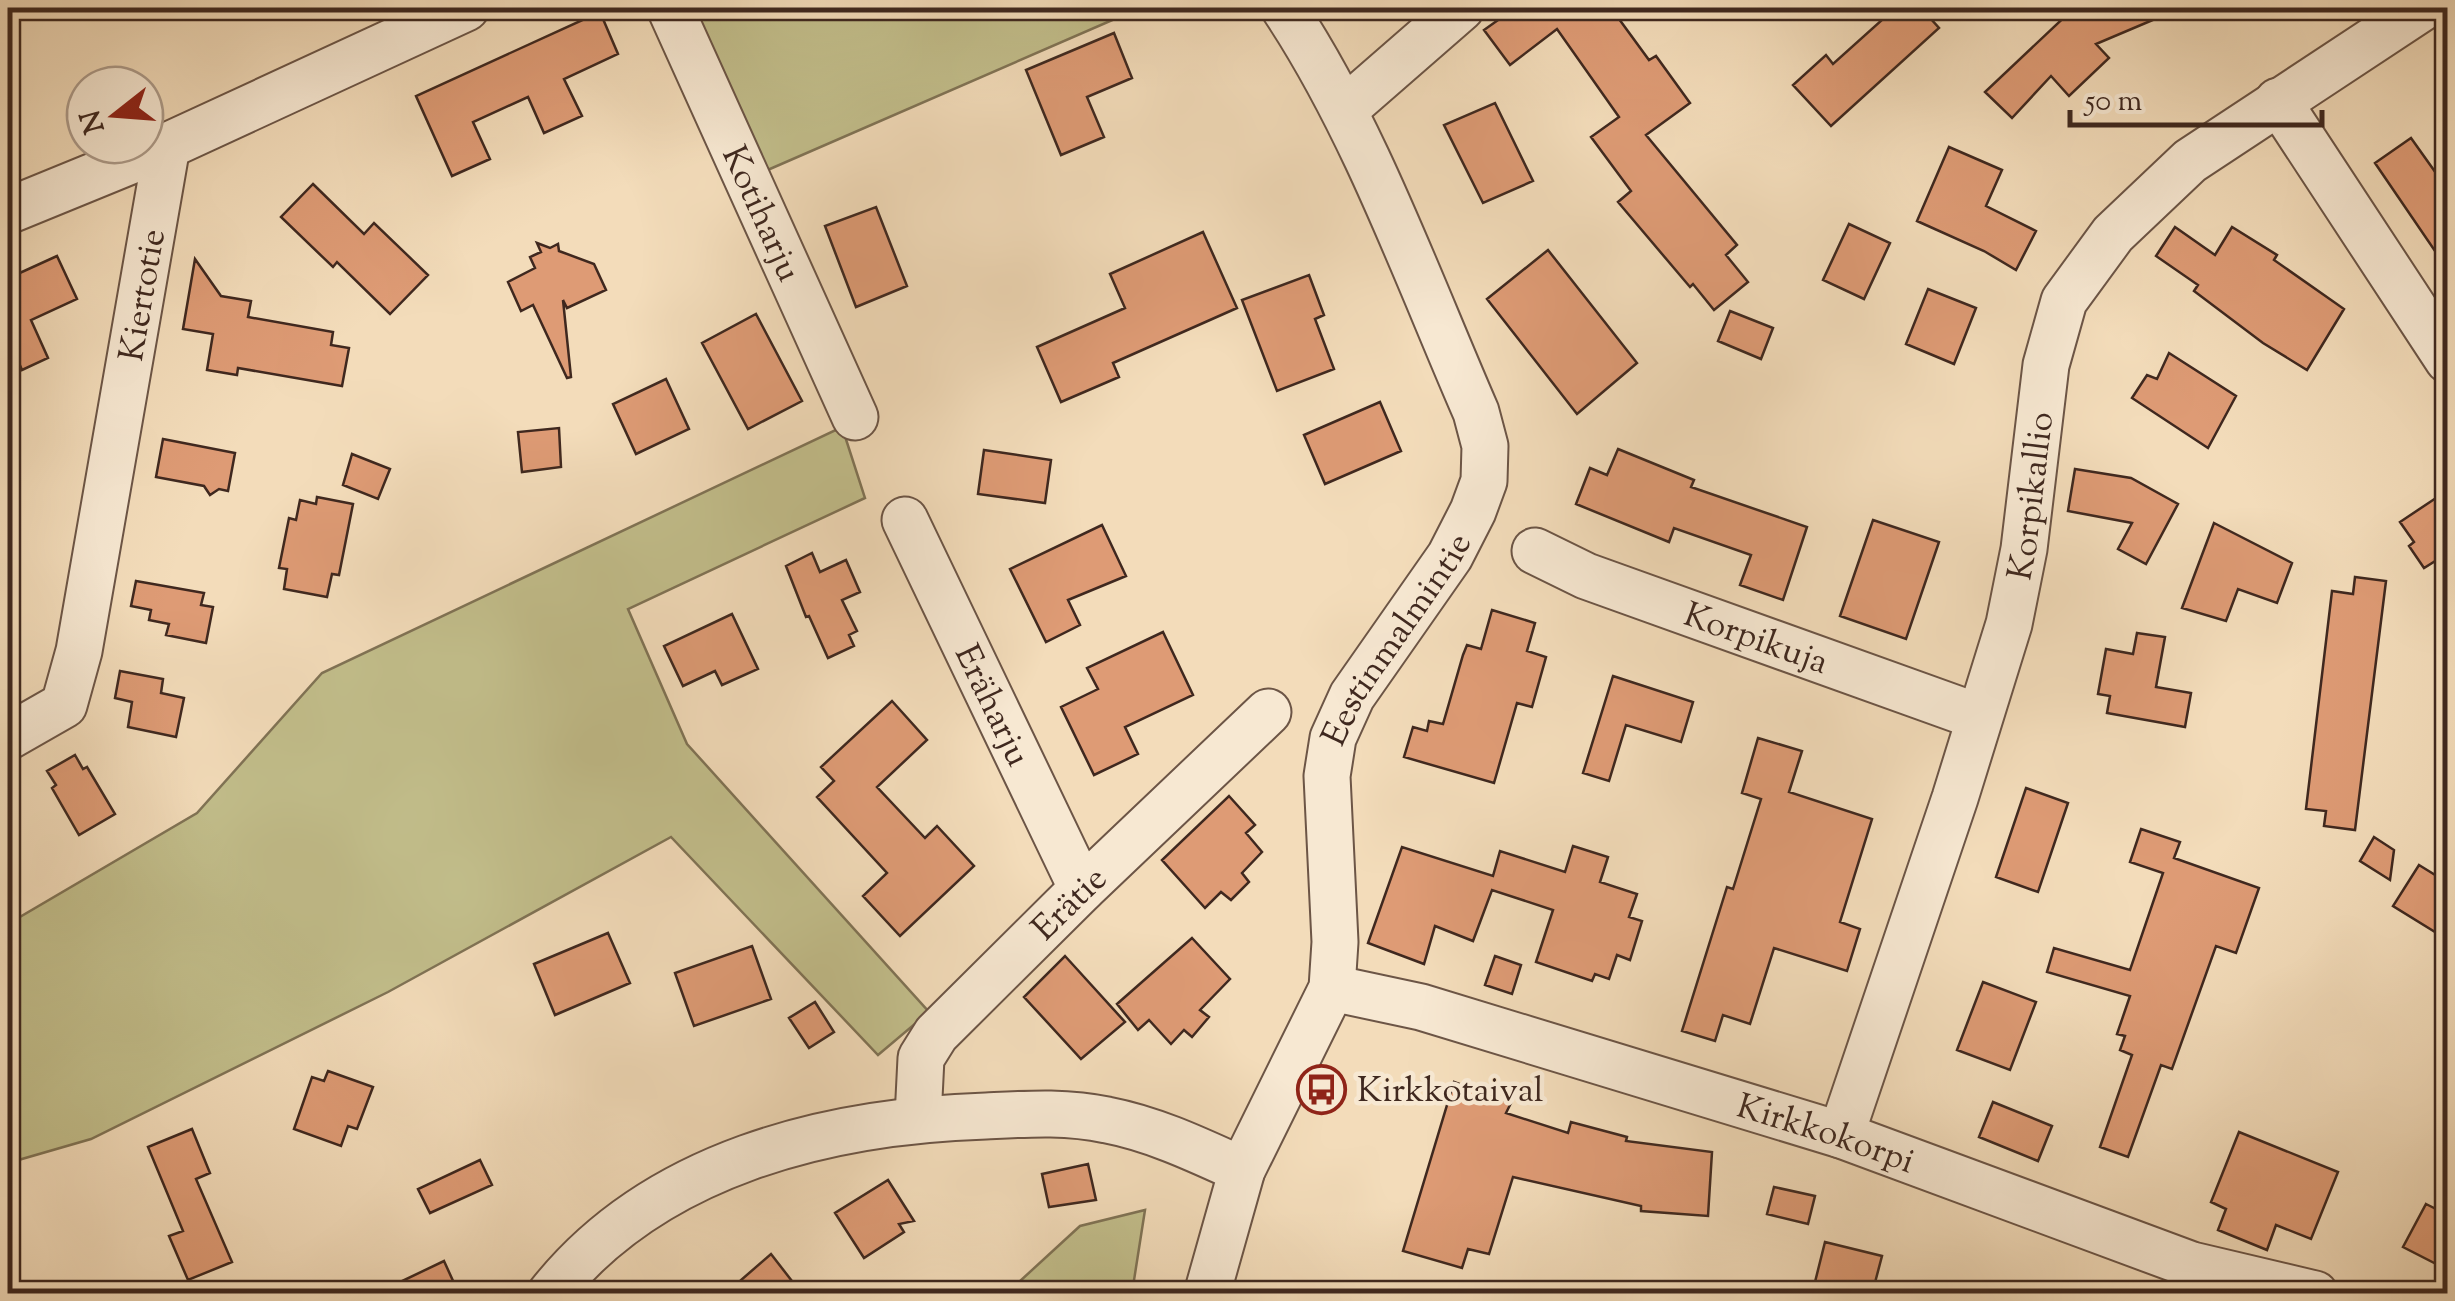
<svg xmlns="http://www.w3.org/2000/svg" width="2455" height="1301" font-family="'Sorts Mill Goudy',serif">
<rect width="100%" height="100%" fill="#f3dcba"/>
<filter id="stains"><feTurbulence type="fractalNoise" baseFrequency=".002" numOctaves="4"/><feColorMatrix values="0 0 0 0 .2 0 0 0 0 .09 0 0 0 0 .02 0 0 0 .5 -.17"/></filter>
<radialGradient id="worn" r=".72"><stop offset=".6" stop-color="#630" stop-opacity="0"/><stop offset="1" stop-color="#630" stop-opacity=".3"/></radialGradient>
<path fill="#c2be8b" stroke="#807355" stroke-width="2.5" d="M693,8H1140L763,172Z
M842,427L865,498L628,609L687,744L929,1012L878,1055L671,837L388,992L91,1139L8,1163V924L197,813L322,673Z
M1145,1210L1132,1293H1007L1080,1226Z"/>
<path fill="#de9b75" stroke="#3f281f" stroke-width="2.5" d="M1515,8H1611L1649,60L1656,56L1690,103L1646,135L1737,245L1726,255L1748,282L1714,310L1693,284L1690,287L1618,202L1631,191L1591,137L1619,117L1557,29L1510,65L1484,30Z
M1871,8H1921L1939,28L1831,126L1793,85L1826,55L1833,64L1882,20Z
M2074,8H2181L2096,44L2109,58L2069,96L2051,76L2012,118L1985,92Z
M600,12L618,54L564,79L582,116L544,133L528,97L473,122L490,159L452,176L416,96Z
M1114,33L1132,78L1087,97L1104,137L1061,155L1026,70Z
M1495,103L1533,181L1483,203L1444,125Z
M2411,138L2448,190V270L2375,163Z
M1949,147L2002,170L1986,206L2036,231L2016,270L1984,251L1917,221Z
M313,184L364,234L374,223L428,275L390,314L337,262L333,267L281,217Z
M876,207L907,286L856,307L825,226Z
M1849,224L1890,243L1864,299L1823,280Z
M2175,227L2215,255L2232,227L2277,255L2274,260L2344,309L2307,370L2263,343L2194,291L2198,285L2156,256Z
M1203,232L1237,308L1113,363L1119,377L1061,402L1037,347L1125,308L1110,274Z
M537,243L550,248L558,244L559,251L594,264L606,290L567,308L563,300L571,377L567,378L533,305L521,311L508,282L535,268L530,257L541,252Z
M1548,250L1637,363L1577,414L1487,299Z
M57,256L77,299L31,320L48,358L22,370L8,337V270L11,277Z
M195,259L221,296L251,301L248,317L333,332L331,345L349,348L342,386L238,368L237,375L207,370L213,334L183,329Z
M1309,275L1324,315L1315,319L1334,369L1277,391L1242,300Z
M1928,289L1976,308L1954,364L1906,344Z
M1730,311L1773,328L1761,359L1718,341Z
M756,314L802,401L748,429L702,343Z
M2169,353L2236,396L2208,448L2132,398L2147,375L2157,379Z
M666,379L689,429L636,454L613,404Z
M1380,402L1401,451L1325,484L1304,435Z
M559,428L561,467L522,472L518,432Z
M163,439L235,453L228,491L219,489L210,495L204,486L156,477Z
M1618,449L1694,480L1691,487L1807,527L1783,600L1740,585L1751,555L1674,528L1669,542L1576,504L1590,468L1607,475Z
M984,450L1051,460L1045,503L978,494Z
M352,454L390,469L378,499L343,485Z
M2075,469L2131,478L2178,504L2146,564L2118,549L2132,523L2068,511Z
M2448,490V553L2424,568L2409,546L2414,542L2400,522Z
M317,497L353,504L339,575L332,574L327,597L284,589L287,569L279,568L289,518L296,520L300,500L316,504Z
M1873,520L1939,542L1906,639L1840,616Z
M2214,523L2292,563L2277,603L2238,589L2226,621L2182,608Z
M1102,525L1126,576L1068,600L1080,625L1046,642L1010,569Z
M812,553L820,572L846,560L860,592L842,600L857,631L849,635L854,646L828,658L809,616L806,617L786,566Z
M2355,577L2386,581L2355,830L2324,826L2326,811L2306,809L2332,591L2353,594Z
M136,581L204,593L201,605L213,607L206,643L166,635L169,624L149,620L151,610L131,606Z
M1492,610L1535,623L1527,651L1546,657L1532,707L1517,703L1494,783L1404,757L1413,727L1427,731L1429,721L1443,724L1463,655L1467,645L1481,649Z
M732,614L758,669L722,685L715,671L683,686L664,646Z
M1163,632L1193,695L1125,727L1138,754L1094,775L1061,707L1098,689L1087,668Z
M2137,633L2165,637L2156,687L2191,693L2185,727L2107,713L2110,696L2098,694L2106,649L2133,654Z
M120,671L163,679L161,693L184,698L176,737L128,727L132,702L115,698Z
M1613,676L1693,702L1681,742L1626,725L1609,781L1583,773Z
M892,701L927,740L877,787L925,838L937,826L974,866L900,936L863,896L887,873L817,797L834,781L821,767Z
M1758,738L1802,751L1789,792L1872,819L1840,922L1860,929L1847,971L1774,948L1750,1024L1723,1015L1715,1041L1682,1031L1727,887L1733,889L1761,799L1742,793Z
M75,755L83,769L87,767L115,814L79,835L52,788L56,785L47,771Z
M2026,788L2068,803L2038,892L1996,877Z
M1229,796L1255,825L1246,833L1262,852L1242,873L1249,882L1231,900L1221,892L1205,908L1162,860Z
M2141,829L2180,842L2174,858L2259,888L2236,953L2216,946L2172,1069L2161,1065L2128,1157L2100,1147L2132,1055L2120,1050L2125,1036L2117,1034L2130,996L2047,972L2054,948L2130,970L2163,873L2130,862Z
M2374,837L2394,850L2390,880L2360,861Z
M1573,846L1608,857L1600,882L1637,894L1629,917L1642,921L1630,960L1617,955L1609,979L1595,974L1592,981L1536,962L1553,910L1492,890L1473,941L1435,926L1424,964L1368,943L1402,847L1493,876L1500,851L1565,872Z
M2419,865L2448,883V940L2393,906Z
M608,933L630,983L555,1015L534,964Z
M1192,938L1230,979L1200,1010L1209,1017L1192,1037L1184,1030L1171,1044L1149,1020L1138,1030L1117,1004Z
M752,946L771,999L694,1026L675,973Z
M1065,956L1125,1022L1081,1059L1024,997Z
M1495,956L1521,965L1512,994L1485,985Z
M1983,982L2036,1002L2010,1070L1957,1050Z
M815,1002L834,1032L809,1048L789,1018Z
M328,1071L373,1087L357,1129L348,1126L341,1146L294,1129L312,1077L324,1081Z
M1454,1082L1511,1103L1506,1113L1568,1133L1571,1122L1627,1137L1626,1141L1712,1152L1708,1216L1641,1211V1206L1513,1177L1489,1254L1468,1249L1462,1268L1403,1251Z
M1993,1102L2052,1126L2038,1161L1979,1137Z
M192,1129L210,1173L196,1179L232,1262L188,1280L169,1236L183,1231L148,1147Z
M2239,1132L2338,1172L2311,1239L2276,1225L2267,1250L2218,1230L2226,1209L2211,1202Z
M480,1160L492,1185L430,1213L418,1189Z
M1088,1164L1096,1200L1049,1207L1042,1174Z
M888,1180L914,1221L899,1224L904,1232L864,1258L835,1213Z
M1774,1187L1815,1196L1808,1224L1767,1214Z
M2426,1204L2448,1215V1270L2403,1247Z
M1825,1242L1882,1256L1872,1294H1812Z
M771,1254L802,1294H725Z
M444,1261L459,1294H375Z"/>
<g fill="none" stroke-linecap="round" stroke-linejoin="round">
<defs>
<g id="minor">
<path id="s1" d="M670,8L855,417"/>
<path d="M2278,101L2448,360"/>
<path d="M1344,110L1461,8"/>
<path d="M8,211L167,146"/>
<path id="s2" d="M905,520L1082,889"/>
<path id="s3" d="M1535,551L1586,576L1979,717"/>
<path id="s4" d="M8,737L64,705L79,651L167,146L466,8"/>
<path id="s5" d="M1332,988L1421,1007L1841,1135L2192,1265L2315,1294"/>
<path id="s6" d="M918,1118L921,1058L936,1034L1082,889L1268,712"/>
<path id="s7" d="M1841,1135L1955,798L2009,624L2024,549L2046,365L2064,301L2113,234L2190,161L2422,8"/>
<path d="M550,1294C654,1163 827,1121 986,1116C1026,1114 1066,1111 1107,1120C1154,1129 1198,1150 1242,1170"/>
<path id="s8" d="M1207,1294L1242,1170L1332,988L1335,942L1327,776L1333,738L1352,696L1450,556L1473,511L1484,481L1485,446L1476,412C1418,279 1364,128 1284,8"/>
</g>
</defs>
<use href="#minor" stroke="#6c5546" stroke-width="49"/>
<use href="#minor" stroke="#f7e8d2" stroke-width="45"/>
</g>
<defs>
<symbol id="bus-ring" viewBox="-11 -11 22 22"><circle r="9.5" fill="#f7e8d2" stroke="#8f2418" stroke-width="1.5"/><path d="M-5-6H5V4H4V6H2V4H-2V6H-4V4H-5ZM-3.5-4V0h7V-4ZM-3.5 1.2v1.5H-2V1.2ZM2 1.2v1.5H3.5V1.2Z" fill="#8f2418"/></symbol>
</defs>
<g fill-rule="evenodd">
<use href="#bus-ring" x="1294" y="1062" width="55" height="55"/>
</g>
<g text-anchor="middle" stroke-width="9" stroke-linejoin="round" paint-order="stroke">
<g font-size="35" fill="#3f281f" stroke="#f7e8d2">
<text dy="12" stroke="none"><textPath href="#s1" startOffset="225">Kotiharju</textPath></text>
<text dy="12" stroke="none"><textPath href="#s4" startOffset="482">Kiertotie</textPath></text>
<text dy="12" stroke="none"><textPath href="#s7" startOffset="668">Korpikallio</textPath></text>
<text dy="12" stroke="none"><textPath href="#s3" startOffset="238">Korpikuja</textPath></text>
<text dy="12" stroke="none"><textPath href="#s8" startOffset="700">Eestinmalmintie</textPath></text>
<text dy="12" stroke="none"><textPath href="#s2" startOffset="205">Eräharju</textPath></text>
<text dy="12" stroke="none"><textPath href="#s6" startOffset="275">Erätie</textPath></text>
<text dy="12" stroke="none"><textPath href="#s5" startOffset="515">Kirkkokorpi</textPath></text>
</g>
<g font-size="35" fill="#3f281f" stroke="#f7e8d2" text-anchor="start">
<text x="1357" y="1101">Kirkkotaival</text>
</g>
</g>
<rect width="2455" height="1301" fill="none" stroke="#f3dcba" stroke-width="40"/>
<rect x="10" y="10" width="2435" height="1281" fill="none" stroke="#3f281f" stroke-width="5"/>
<rect x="20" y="20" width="2415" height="1261" fill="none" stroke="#3f281f" stroke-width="2.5"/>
<g transform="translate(115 115) rotate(253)"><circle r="48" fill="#f7e8d2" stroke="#ad9b8a" stroke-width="2.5"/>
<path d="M0-8L18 38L0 25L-18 38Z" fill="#8f2418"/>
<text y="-15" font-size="28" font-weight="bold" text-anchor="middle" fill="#3f281f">N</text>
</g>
<path d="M2070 110v15h252v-15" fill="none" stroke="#3f281f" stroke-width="5"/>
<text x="2085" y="110" font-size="30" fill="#3f281f" stroke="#f7e8d2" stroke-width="8" paint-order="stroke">50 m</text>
<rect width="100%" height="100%" filter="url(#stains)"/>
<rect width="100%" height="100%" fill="url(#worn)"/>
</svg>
